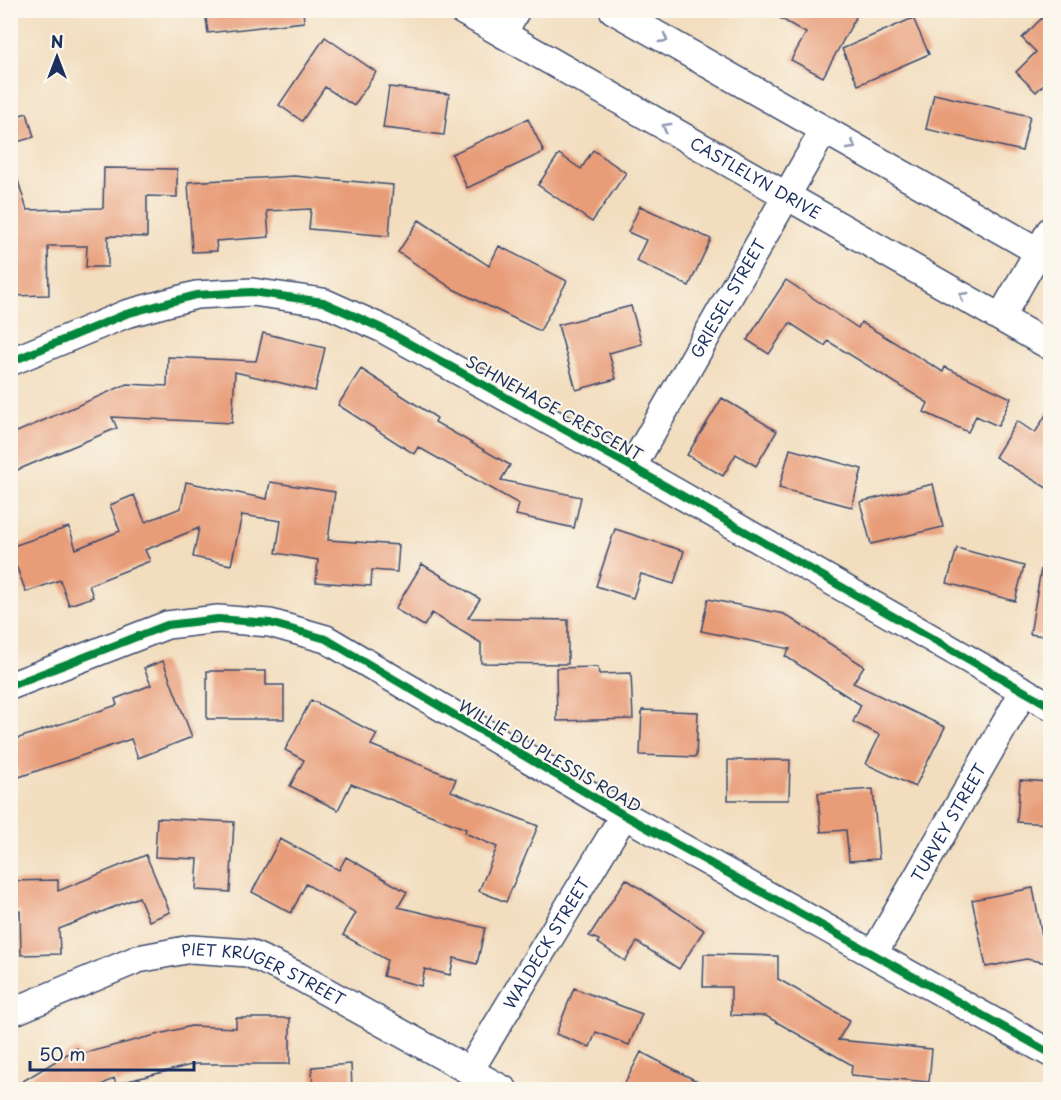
<svg xmlns="http://www.w3.org/2000/svg" width="1061" height="1100" font-family="'Playpen Sans',sans-serif">
<rect width="100%" height="100%" fill="#fbf7ec"/>
<filter id="ink" filterUnits="userSpaceOnUse"><feTurbulence type="fractalNoise" baseFrequency=".0167" numOctaves="2"/><feDisplacementMap in="SourceGraphic" scale="12" xChannelSelector="R" yChannelSelector="G"/><feConvolveMatrix kernelMatrix="1 2 1 2 8 2 1 2 1" color-interpolation-filters="sRGB"/></filter>
<filter id="wash" filterUnits="userSpaceOnUse"><feTurbulence type="fractalNoise" baseFrequency=".008" numOctaves="4" result="noise"/><feDisplacementMap in="SourceGraphic" scale="24" xChannelSelector="R" yChannelSelector="G"/><feGaussianBlur stdDeviation="1.35" result="paint"/><feColorMatrix in="noise" values="0 0 0 0 0 0 0 0 0 0 0 0 0 0 0 0 0 1.4 0 .05"/><feComposite in="paint" operator="in"/></filter>
<g filter="url(#wash)">
<rect width="100%" height="100%" fill="#f2ddbe"/>
<g id="blocks">
<path fill="#e89c78" d="M205,10H303L304,22L208,33Z
M766,10H844L856,17L823,77L791,60L806,33Z
M1050,10V78L1036,92L1016,72L1036,52L1022,38Z
M913,18L929,54L858,85L842,49Z
M325,37L376,72L354,106L325,87L302,121L279,105Z
M389,87L449,94L444,135L383,128Z
M934,94L1030,116L1022,151L926,129Z
M27,113L34,137L10,144V118Z
M528,119L544,152L467,188L452,154Z
M593,150L626,173L592,222L538,185L559,154L581,169Z
M104,168L177,169V197L147,196V237L108,236V267H86L87,246H48L49,295L10,296V171H15L27,210L103,208Z
M294,176L393,185L389,236L309,229L311,209L267,211L269,237L216,241L217,251L192,252L188,182Z
M640,206L711,239L689,286L636,261L646,240L628,232Z
M419,220L489,266L499,246L567,281L540,331L453,289L398,252Z
M786,280L858,328L861,322L943,372L945,367L1011,398L998,426L976,416L968,432L924,412L928,403L828,341L825,346L790,323L769,354L747,340Z
M631,306L642,344L609,353L616,379L576,390L558,325Z
M263,333L325,348L315,391L235,372L232,423L112,417L117,428L10,473V435L127,384L167,386L168,357L256,361Z
M361,369L437,418L435,422L510,465L501,480L581,497L574,528L516,515L519,504L418,447L414,454L338,405Z
M722,398L777,431L756,466L736,454L723,476L687,455Z
M1050,408V490L995,457L1017,421L1035,433Z
M790,449L862,469L852,507L779,488Z
M186,482L267,499L270,482L335,492L328,540L399,545L397,572L372,570L371,586L316,582L318,560L276,553L281,521L242,515L231,565L193,557L199,528L145,550L150,561L89,585L93,597L69,605L60,580L26,592L17,568L10,570V547L69,527L76,549L120,531L110,505L134,495L145,522L181,508Z
M933,484L943,527L871,544L860,502Z
M615,529L684,551L674,584L641,574L633,598L596,586Z
M957,548L1024,566L1015,601L947,583Z
M422,564L480,599L468,618L568,620V664L481,663V643L432,613L424,626L395,609Z
M1041,569L1050,570V637L1030,634Z
M708,599L784,614L864,666L853,683L945,727L915,787L866,764L880,735L853,722L861,705L785,656L790,649L701,631Z
M163,661L192,737L138,758L131,739L19,777L10,753V741L117,705L115,699L151,685L144,668Z
M598,667L599,674L631,673L633,719L557,721L556,668Z
M207,671H266V685H284V719H207Z
M311,700L377,734L371,745L456,779L451,791L538,826L506,902L479,891L497,847L465,833L466,829L351,784L338,810L290,786L304,760L285,750Z
M642,710L698,712L696,757L640,755Z
M728,760H790L789,800H728Z
M1020,780L1050,782V824L1017,822Z
M873,789L879,859L849,861L846,830L821,832L818,793Z
M157,818L234,822L230,892L196,890L198,859L155,857Z
M280,839L339,870L346,857L407,892L398,907L485,928L477,964L454,958L450,975L425,969L421,986L383,976L387,960L343,935L356,913L306,884L291,913L252,892Z
M146,855L170,912L149,921L139,897L59,929L60,954L21,955L20,911H10V881L58,880V891Z
M626,879L704,930L679,969L637,942L625,961L598,943L599,940L589,936Z
M1033,888L1047,963L1026,959L986,967L972,900Z
M704,954L778,956V979L850,1020L838,1040L932,1049L929,1082L851,1075L852,1065L766,1016L731,1015V987H703Z
M574,988L642,1014L629,1045L596,1032L590,1047L556,1034Z
M236,1018H290V1064H195L116,1084L114,1078L95,1089H10L77,1048L81,1054L191,1026L236,1028Z
M641,1052L712,1089H622Z
M351,1064L352,1089H313L312,1067Z"/>
</g>
</g>
<g filter="url(#ink)">
<use href="#blocks" fill-opacity="0" stroke="#3b496c" stroke-width="1.5"/>
<g fill="none" stroke-linecap="round" stroke-linejoin="round">
<defs>
<g id="minor">
<path id="s1" d="M461,10L1050,346"/>
<path d="M613,10L1050,258"/>
<path d="M503,34L516,10"/>
<path d="M1001,317L1050,231"/>
<path d="M10,362L126,314L196,295L252,292L323,302L381,328L632,467L1050,706"/>
<path id="s2" d="M632,467L824,130"/>
<path d="M10,686L167,625L218,619L270,623L326,639L624,815L1050,1053"/>
<path id="s3" d="M874,953L1024,691"/>
<path id="s4" d="M10,1013L138,959L191,949L248,953L298,976L504,1090"/>
<path id="s5" d="M470,1070L624,815"/>
</g>
</defs>
<use href="#minor" stroke="#3b496c" stroke-width="30"/>
<use href="#minor" stroke="#fff" stroke-width="27"/>
<defs>
<path id="cycleway" d="M10,362L126,314L196,295L252,292L323,302L381,328L632,467L1050,706
M10,686L167,625L218,619L270,623L326,639L624,815L1050,1053"/>
</defs>
<use href="#cycleway" stroke="#fbf7ec" stroke-width="11"/>
<use href="#cycleway" stroke="#00873e" stroke-width="8"/>
</g>
<defs><path id="oneway-chevron" d="M-2-3.5L2.5 0L-2 3.5" fill="none" stroke-width="1.6" stroke-linecap="round" stroke-linejoin="round" transform="scale(1.5)"/></defs>
<g stroke="#8d97ae">
<use href="#oneway-chevron" transform="translate(664 39) rotate(30)"/>
<use href="#oneway-chevron" transform="translate(666 127) rotate(-150)"/>
<use href="#oneway-chevron" transform="translate(852 146) rotate(30)"/>
<use href="#oneway-chevron" transform="translate(963 296) rotate(-150)"/>
</g>
</g>
<g text-anchor="middle" stroke-width="4.5" stroke-linejoin="round" paint-order="stroke">
<g font-size="16" fill="#1b2f5e" stroke="#fbf7ec">
<text dy="6" stroke="none"><textPath href="#s1" startOffset="339">CASTLELYN DRIVE</textPath></text>
<text dy="6" stroke="none"><textPath href="#s2" startOffset="194">GRIESEL STREET</textPath></text>
<text transform="translate(554 408) rotate(29)" y="6">SCHNEHAGE CRESCENT</text>
<text transform="translate(550 756) rotate(30)" y="6">WILLIE DU PLESSIS ROAD</text>
<text dy="6" stroke="none"><textPath href="#s3" startOffset="150">TURVEY STREET</textPath></text>
<text dy="6" stroke="none"><textPath href="#s5" startOffset="148">WALDECK STREET</textPath></text>
<text dy="6" stroke="none"><textPath href="#s4" startOffset="270">PIET KRUGER STREET</textPath></text>
</g>
</g>
<rect width="1061" height="1100" fill="none" stroke="#fbf7ec" stroke-width="36"/>
<g transform="translate(57 57)" stroke="#fbf7ec" stroke-width="4.5" paint-order="stroke">
<path d="M0-4.5L10 22L0 15L-10 22Z" fill="#1b2f5e"/>
<text y="-9" font-size="16" font-weight="bold" text-anchor="middle" fill="#1b2f5e">N</text>
</g>
<path d="M30 1061v9h164v-9" fill="none" stroke="#1b2f5e" stroke-width="3"/>
<text x="39" y="1061" font-size="18" fill="#1b2f5e" stroke="#fbf7ec" stroke-width="4.5" paint-order="stroke">50 m</text>
</svg>
